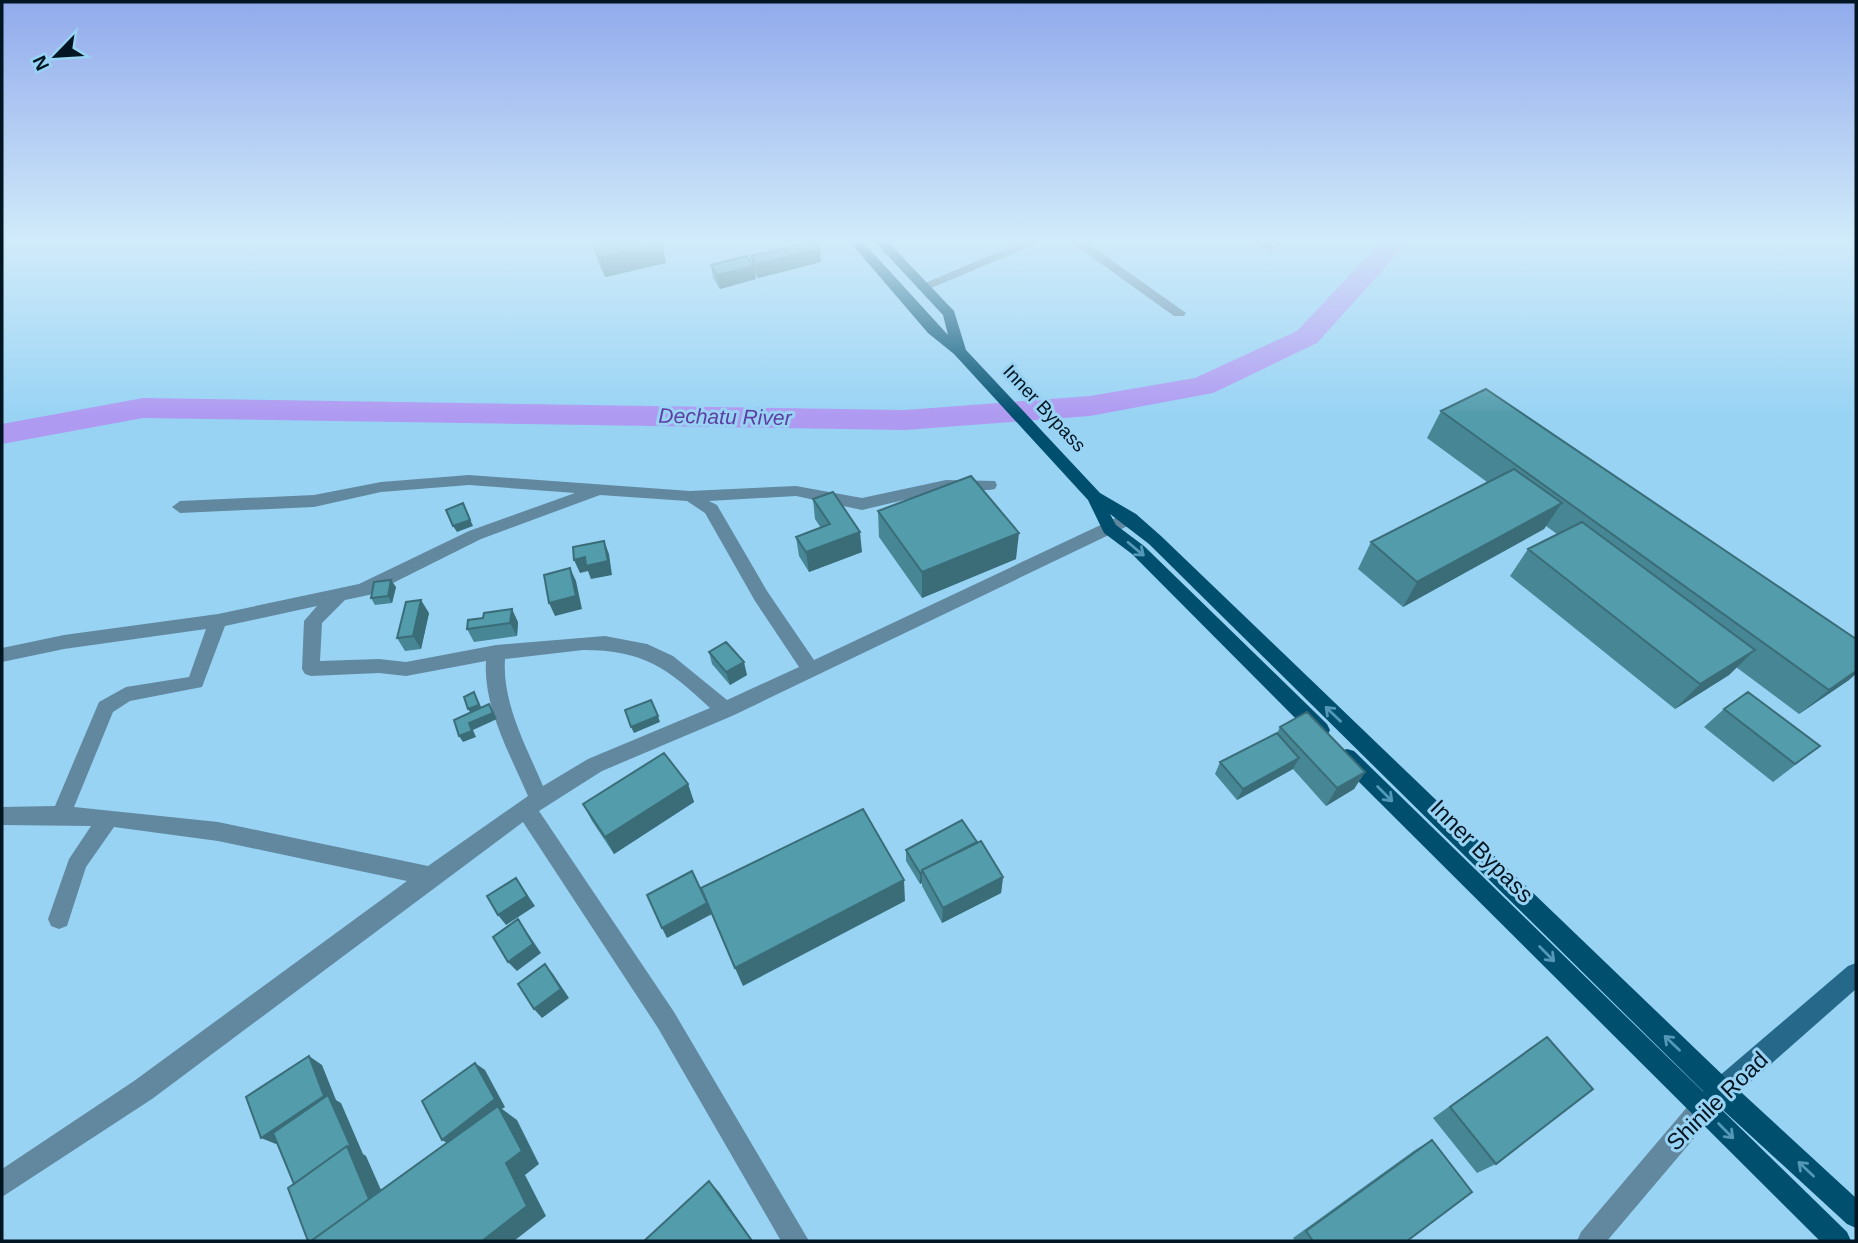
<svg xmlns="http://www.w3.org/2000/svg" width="1858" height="1243" font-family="Arial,sans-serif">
<rect width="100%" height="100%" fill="#98d3f4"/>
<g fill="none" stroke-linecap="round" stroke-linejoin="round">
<path fill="#af9af1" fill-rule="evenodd" d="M1381,242H1408L1317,343L1213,393L1090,416L905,430L143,418L2,444V424L143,398L905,410L1090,396L1195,378L1297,331Z"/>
<path fill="#61889f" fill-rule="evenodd" d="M1022,242H1040L929,289L918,286Z
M1071,242H1086L1186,313L1184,316H1174Z
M1251,242H1282L1271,252Z
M469,475L690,491L796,486L862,498L946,480L995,481L997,485L995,489L989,490H946L862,510L796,496L709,501L717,505L767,591L814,660L1124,514H1136L1138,518L1136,522L732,716L602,771L539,811L674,1012L809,1241H781L658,1028L523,822L152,1099L2,1197V1169L134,1081L407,881L218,841L114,827L86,867L67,926L59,929L51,926L48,919L69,859L91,826L2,825V807L55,806L99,702L126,687L189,677L206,629L64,649L2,662V648L64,635L218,614L359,584L469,531L575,493L469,485L381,492L314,507L180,513L172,507L180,501L314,495L381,482ZM600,495L687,501L705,513L755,601L799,667L727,700L673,656L647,644L605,636L496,645L406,662L379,659L320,661L322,623L345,600L369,595L481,539ZM317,606L304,621L302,669L305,674L311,676L379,673L406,676L486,661C483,707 510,754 528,796L428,866L218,822L74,807L113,712L130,701L202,687L225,626ZM583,650C644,650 667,668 710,708L588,759L543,786C526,746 502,703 505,659Z
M1703,1096L1712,1099L1715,1108L1712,1117L1607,1241H1577L1581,1232L1694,1099Z"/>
<path fill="#256889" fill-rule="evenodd" d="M1856,963V989L1722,1107L1713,1110L1704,1107L1701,1098L1704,1089L1848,966Z"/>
<path fill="#004f6f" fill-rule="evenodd" d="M850,242H863L948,335L943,315L875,242H888L954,311L966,350L1100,493L1136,514L1161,536L1730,1082L1856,1198V1228L1847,1224L1712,1100L1149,544L1110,514L1116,525L1144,546L1327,724L1330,730L1327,736L1320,738L1313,736L1132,554L1104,533L1088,500L954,354L928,333Z
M1347,749L1354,751L1847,1232L1851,1241H1820L1340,763L1337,757L1340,751Z"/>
</g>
<path fill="#478694" d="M592,242L666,263L605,277L598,262Z
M751,256L821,262L758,278L755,274L756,279L720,289L713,278L711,265L752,262Z
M1441,411L1849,680L1799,714L1736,667L1729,675L1675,709L1510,576L1528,549L1557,534L1546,526L1544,529L1403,607L1358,569L1371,542L1487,482L1427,438Z
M813,499L862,552L809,572L799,556L796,537L821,528L815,519Z
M878,511L1016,559L922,598L879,537Z
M396,587L392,603L375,605L371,598Z
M429,613L421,649L405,651L397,638Z
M518,622L517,636L474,642L467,629Z
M709,652L747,675L730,685L712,664Z
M1724,709L1820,746L1773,782L1704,727Z
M1280,727L1365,772L1354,789L1326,806L1293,769L1237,800L1215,774L1220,762L1277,733Z
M688,784L694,802L614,854L592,821L583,804Z
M977,842L1003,877L1001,893L942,923L922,886V883L920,884L906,861V850Z
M1547,1037L1496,1164L1477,1173L1433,1118L1528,1050Z
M1432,1140L1407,1241H1295L1293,1238L1415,1150Z"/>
<path fill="#3a6d78" d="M662,243L666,263L605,277L600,258Z
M820,249L821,262L758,278L756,264Z
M754,266L756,279L720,289L717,275Z
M463,503L473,526L457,532L453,526Z
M1562,503L1544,529L1403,607L1417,582Z
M860,532L862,552L809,572L806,552Z
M1019,533L1016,559L922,598V572Z
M604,541L609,554L612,575L591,579L588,571L580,573L574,560Z
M570,568L576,581L582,609L555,616L549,603Z
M391,580L396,587L392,603L388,596Z
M421,600L429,613L421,649L413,636Z
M512,609L518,622L517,636L510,623Z
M1755,650L1729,675L1675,709L1700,684Z
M744,662L747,675L730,685L726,672Z
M1856,671V674L1849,680L1799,714L1829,690Z
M474,692L483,711L472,715L468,709Z
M489,704L497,719L473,730L476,737L463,742L459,736L469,723Z
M658,716L660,722L634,733L631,727Z
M1299,758L1293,769L1237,800L1243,789Z
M1365,772L1354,789L1326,806L1337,788Z
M688,784L694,802L614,854L605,837Z
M922,872V883L920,884V873Z
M1003,877L1001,893L942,923L943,908Z
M516,878L535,906L506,925L498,915Z
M904,880L905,901L743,986L735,968Z
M707,903L712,914L667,938L662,928Z
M518,919L541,953L517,971L508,962Z
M545,964L553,974L569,998L542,1018L534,1009Z
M309,1056L322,1065L336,1100L341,1103L363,1154L366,1156L389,1208L345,1241L347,1146L333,1106L276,1144L261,1138Z
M475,1063L485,1070L505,1107L502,1109L517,1120L539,1164L525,1175L546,1216L514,1241H482L452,1146L442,1140Z
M709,1181L719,1192L753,1241H752Z"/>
<path fill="#539cac" stroke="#3a6d78" stroke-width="2" d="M592,242H661L662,243L600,258Z
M811,242H816L820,249L756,264L751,256Z
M747,256L754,266L717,275L711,265Z
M1486,389L1856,639V671L1829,690L1441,411Z
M1514,469L1562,503L1417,582L1371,542Z
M971,476L1019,533L922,572L878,511Z
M833,492L860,532L806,552L796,537L830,524L813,499Z
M463,503L470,520L453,526L446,510Z
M1582,522L1755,650L1700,684L1528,549Z
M604,541L608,561L586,566L585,557L574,560L573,547Z
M570,568L576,596L549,603L544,575Z
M391,580L388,596L371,598L374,582Z
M421,600L413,636L397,638L406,602Z
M512,609L510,623L467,629L468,620L483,618L484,613Z
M726,642L744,662L726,672L709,652Z
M474,692L479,705L468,709L464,697Z
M1748,692L1820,746L1795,764L1724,709Z
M651,700L658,716L631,727L625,710Z
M489,704L493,713L469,723L472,731L459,736L454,720Z
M1307,712L1365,772L1337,788L1280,727Z
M1277,733L1299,758L1243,789L1220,762Z
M664,753L688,784L605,837L583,804Z
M863,809L904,880L735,968L701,888Z
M962,820L977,842L922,870L923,872L920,873L906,850Z
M981,841L1003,877L943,908L922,870Z
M692,871L707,903L662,928L647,895Z
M516,878L527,896L498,915L487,896Z
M518,919L533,944L508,962L493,937Z
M545,964L561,989L534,1009L518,984Z
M1547,1037L1593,1089L1496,1164L1450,1107Z
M309,1056L324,1096L261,1138L246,1097Z
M475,1063L495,1099L442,1140L422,1101Z
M328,1095L351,1147L347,1146L294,1184L273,1133Z
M498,1106L522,1151L506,1163L527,1206L482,1241H311Z
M1432,1140L1472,1192L1407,1241H1313L1306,1231Z
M347,1146L369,1199L311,1241H308L288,1188Z
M709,1181L752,1241H644Z"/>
<defs><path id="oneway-shaft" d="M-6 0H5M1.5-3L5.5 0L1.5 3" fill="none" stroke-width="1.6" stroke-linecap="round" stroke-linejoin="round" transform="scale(1.75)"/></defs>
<g stroke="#5498b8">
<use href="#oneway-shaft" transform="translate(1136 549) rotate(40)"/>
<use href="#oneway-shaft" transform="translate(1333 714) rotate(-136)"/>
<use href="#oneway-shaft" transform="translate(1385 794) rotate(45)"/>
<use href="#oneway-shaft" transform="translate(1547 954) rotate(45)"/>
<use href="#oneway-shaft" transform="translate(1672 1043) rotate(-136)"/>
<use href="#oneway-shaft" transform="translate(1726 1131) rotate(45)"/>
<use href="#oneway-shaft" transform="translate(1806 1169) rotate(-137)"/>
</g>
<linearGradient id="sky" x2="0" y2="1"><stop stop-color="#91aaec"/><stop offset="0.58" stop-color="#d1ebfa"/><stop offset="1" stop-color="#d1ebfa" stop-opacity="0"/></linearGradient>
<rect width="1858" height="416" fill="url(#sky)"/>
<g text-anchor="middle" stroke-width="6" stroke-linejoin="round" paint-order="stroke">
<g font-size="19" fill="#011622" stroke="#98d3f4">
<text transform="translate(1045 408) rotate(47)" y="7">Inner Bypass</text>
</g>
<g font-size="21" font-style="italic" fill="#5e3ea2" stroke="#98d3f4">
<text transform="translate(725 417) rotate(1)" y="7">Dechatu River</text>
</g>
<g font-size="23" fill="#011622" stroke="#98d3f4">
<text transform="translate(1482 851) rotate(45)" y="8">Inner Bypass</text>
<text transform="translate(1717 1101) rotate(-44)" y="8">Shinile Road</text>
</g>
</g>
<rect width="1858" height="1243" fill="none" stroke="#011622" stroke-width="7"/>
<g transform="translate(56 56) rotate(245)" stroke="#98d3f4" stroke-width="5" paint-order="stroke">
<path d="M0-5L12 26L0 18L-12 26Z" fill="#011622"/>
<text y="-10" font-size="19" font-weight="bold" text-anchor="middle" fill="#011622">N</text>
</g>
</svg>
